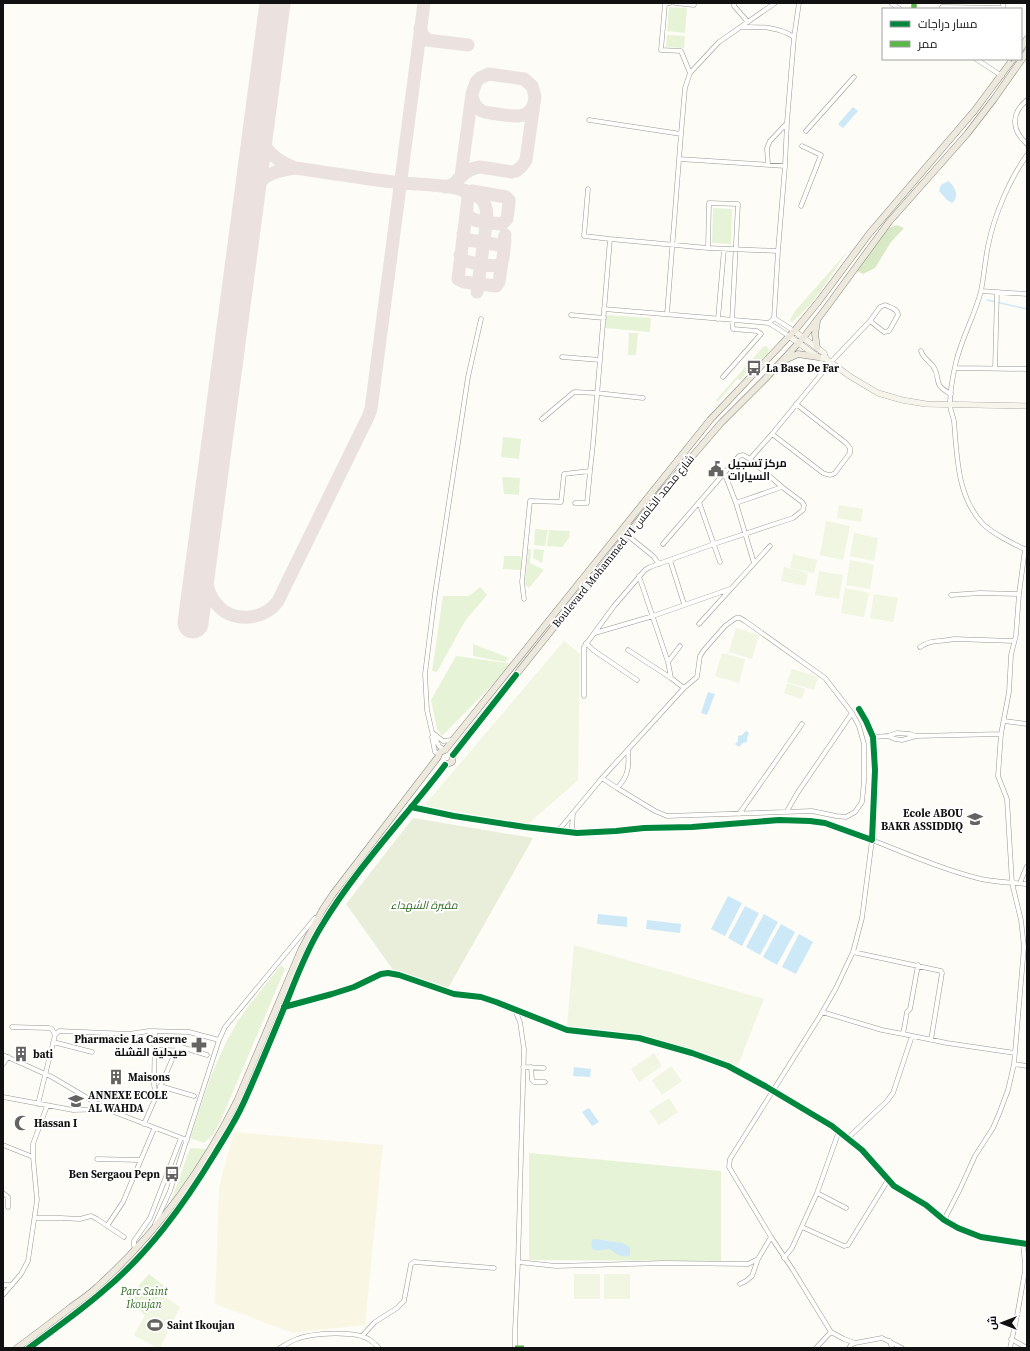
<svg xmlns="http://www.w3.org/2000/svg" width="1030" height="1351" font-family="'Source Serif 4',Cairo,serif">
<rect width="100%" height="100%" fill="#fdfcf7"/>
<path fill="#f9f7e4" d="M234,1132L383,1145L365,1325L293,1333L215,1304L219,1187Z"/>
<path fill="#e7f3d7" d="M669,7L687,8L685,33L667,31Z
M667,35L685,36L684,48L666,47Z
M713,208L732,209L731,244L712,243Z
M847,252C831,275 814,305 792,322L790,320L795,311Z
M606,315L651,318L650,332L605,328Z
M629,333H638L636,355H628Z
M766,346L769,349L768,355L759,360L740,380L737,379L718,402L716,400L763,347Z
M503,437L521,439L519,459L501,457Z
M502,477L520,478L519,495L504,494Z
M535,529L548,530L545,546L534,545Z
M549,530L570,531L569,538L562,547L547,546Z
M528,549H531L530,563L544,570L529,588L525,585Z
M534,549L544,550L542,563L533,558Z
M504,556H521V570L503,569Z
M480,587L487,595L465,621L437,672L432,671L443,596H469Z
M473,644L509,658L505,662L473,656Z
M456,656L513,664L442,736L437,729L431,700Z
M281,965L285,969L221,1120L213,1135L204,1143L190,1138L211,1076L226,1042L238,1021L250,1004Z
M190,1148L208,1149L171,1201Z
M529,1153L721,1171V1261L529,1260Z
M149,1274L166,1288L145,1315L127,1299Z"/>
<path fill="#d8eac5" d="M897,225L904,228L891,242L875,268L863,274L857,271L886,229Z"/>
<path fill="#e9eedb" d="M413,818L533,838L447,990L396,974L346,904Z"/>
<path fill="#f0f6e1" d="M839,505L863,509L861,522L837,518Z
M826,521L850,526L843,560L820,555Z
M854,533L878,538L874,561L850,556Z
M793,554L817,560L814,573L790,568Z
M850,560L874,565L870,589L846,585Z
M784,567L808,573L805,586L781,581Z
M819,571L843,575L839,599L815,595Z
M845,588L869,593L864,617L841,613Z
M874,594L898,598L893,622L870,618Z
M736,628L759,635L752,659L729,652Z
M564,641L580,654L578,780L528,824L424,806Z
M722,653L745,659L739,683L715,676Z
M792,669L818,677L814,690L787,682Z
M787,683L805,689L802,699L784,693Z
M574,945L764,999L736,1070L638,1036L567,1026Z
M654,1053L662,1066L639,1082L631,1069Z
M671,1066L682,1081L662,1095L652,1080Z
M669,1098L678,1112L659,1125L649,1111Z
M574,1274H600V1299H574Z
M604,1274H630V1299H604Z
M162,1295L180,1307L160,1348H157L134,1335L145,1315Z"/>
<path fill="#cde8f7" d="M853,107L858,111L843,128L838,124Z
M948,181C955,186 960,197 952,203L947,200L939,191L941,185Z
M708,692L715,694L707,715L701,713Z
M746,731L749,733L747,738V742L743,743L739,747L735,744L738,741V736L742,735Z
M728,896L742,903L725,936L711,929Z
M745,906L759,913L742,946L728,938Z
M598,914L627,917V927L597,924Z
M764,914L778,922L760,955L746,947Z
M647,920L681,924L680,933L646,929Z
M781,924L795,932L777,965L763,957Z
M799,934L813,942L796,974L782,967Z
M574,1067L591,1069L590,1077L573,1076Z
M589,1108L599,1122L592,1126L582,1112Z
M595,1239L622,1243L630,1247V1255C622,1259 616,1254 610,1249C601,1249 589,1256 592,1240Z"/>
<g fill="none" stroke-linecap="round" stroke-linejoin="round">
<path stroke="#cde8f7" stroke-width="1.5" d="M987,300L1027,309"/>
<path stroke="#ebe1df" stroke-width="13" d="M420,28L422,34L427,40L468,45
M472,96C473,103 476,108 482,111C486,113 492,113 497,114C511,116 529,121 534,103
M295,168C331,173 366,179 401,183C424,185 455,184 476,195C485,199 487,209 487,218L477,292
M445,187L454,184L461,176L472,94L476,82L480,78L489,74L524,79L532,86L535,96L526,160L522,166L516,171L512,172L480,167C471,168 466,172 460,178
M462,190L468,194V198L458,279L464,282L496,286L499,282L502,262
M248,204C259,177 267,172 295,168C268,157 262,148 259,119
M466,213C471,223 489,222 500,224L503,223L507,219L509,203V200L506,197L472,191
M463,234L465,238L469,240L499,245L503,243L505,235
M460,255L462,260L466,261C473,263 498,270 502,262C504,256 504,246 505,240
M202,555C204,570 205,589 215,602C230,624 264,621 278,601L368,417L371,409L424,3"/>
<path stroke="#ebe1df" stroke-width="31" d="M193,623L275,3"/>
<defs>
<path id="street" d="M670,3L665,4L661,50L681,51L690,73
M675,3L694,5
M734,3V6L748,22
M891,3L900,9
M942,7L1001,8L1003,7V3
M914,9V3
M741,27C759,27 778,26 794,37
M976,59L1002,76
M1027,100C1010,114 1012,131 1027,144
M589,120L681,134
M806,131L854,77
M1027,155C1009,180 994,216 988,246C985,261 984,276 981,291C975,315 962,337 956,362C953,375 950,391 950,404C950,410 953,416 954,421C957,456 957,497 983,524C992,533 1015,545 1027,550
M679,159L785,166
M768,165L767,148L770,141L787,123
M801,206L821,155L802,146
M610,239L708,248L778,251
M708,248L709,203L738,204L732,321L733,329L757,331L761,334L723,377
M981,291L1027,294
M604,309L769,323L789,336
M667,314L681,134L685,88L690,73L719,42L775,3
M571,315L604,318
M774,318L794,331
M718,319L724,249
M769,323L774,318L778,251L785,166L787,122L794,37L799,3
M921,351C923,358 929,361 933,366C942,379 931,384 951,394
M562,357L600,360
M955,368L1027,369
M995,369L997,292
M542,419L574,392L597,393L643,398
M772,434L823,473C828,475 831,476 835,473L850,453V448L846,443L796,404
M724,472L736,503L754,563
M699,502L720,562
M575,503H587L590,471
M736,503L782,487
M627,535L653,556L659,564
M663,544L739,456L743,455L750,459L772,434L831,362L870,321L880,307L885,305C890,307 898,309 898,315L889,331L884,332L870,321
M670,560L684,604
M639,576L668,662L671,678
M951,595L980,593L1019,594
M524,599L522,582L530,501L561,502L564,474L590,471L593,444L610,239L584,236L588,189
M699,624L770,546
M595,633L653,616L730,589
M586,643L593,650L637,680
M920,647C932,639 940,642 954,639L1014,641
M668,662L680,646
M584,696V647L614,606L645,570L650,567L714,544L793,518L803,510L804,505L802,502L782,487L750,459
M1004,721L1027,724
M433,733L443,741L452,740
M888,736L895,739L902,740L916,736L1001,734L1009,692L1011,655L1016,635L1019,594L1025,549
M432,737L435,752L439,754
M873,737L888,736L897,733L910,734L916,736
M444,750L439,746L432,732L427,710L425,674L435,594L468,377L481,319
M602,778L617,788C629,776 629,766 628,750
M617,788L655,811L667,816L812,811L836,816L846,817L855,812L862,802L864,781V744L859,726L852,713L825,678L745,621L740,618H736L725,626L704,650L700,656L697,677L684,688
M411,807L454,816L525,827L577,833L616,831L644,828L692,827L779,820L810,821L825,823L872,840L875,770L873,737L866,721L859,709
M787,811L798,792L852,713
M573,813L572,827L574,832
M739,814L802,724
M558,831L602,778L684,688L671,678L628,650
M1020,883L1027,866
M853,952L941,971L942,973L931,1040
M284,1007L332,994L354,987L381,974L388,973L399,975L454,994L481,997L496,1002L567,1030L639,1038L692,1053L728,1066L765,1086L832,1126L862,1150L894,1186L926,1205L944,1220L958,1228L981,1237L1027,1244
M514,1008L520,1022L524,1049L518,1262L515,1331V1348
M822,1012L882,1030L903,1034L947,1043L1015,1053
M12,1027L49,1028L52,1029L55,1035
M155,1031L154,1085L156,1096
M903,1034L907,1012L910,1009L918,965
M53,1042L92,1052
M154,1045L178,1046L207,1055
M3,1055L52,1077L106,1109L187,1140
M3,1064L8,1057
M1014,1064L1027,1066
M523,1067L544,1068
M531,1067L532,1080L534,1082H545
M160,1086L194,1096
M3,1097L73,1110L105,1109
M38,1104L55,1035L59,1031L129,1034L149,1031L189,1032L219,1040
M144,1124L178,1046
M848,1138L887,1101L893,1093L912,1036
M3,1145L33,1157
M97,1159L141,1160
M3,1193L8,1197V1207
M817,1193L846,1208
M35,1218H61L80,1219L91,1216L97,1219L124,1237
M944,1220L960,1189L975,1156L993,1128L999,1114L1008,1090L1014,1064L1024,947L1021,920L1012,883L1007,799L998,776L1001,734
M155,1224L170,1191L219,1040L225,1027L315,918
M107,1226L123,1202L154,1129
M802,1227L844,1246L848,1245L888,1180
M136,1249L134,1246V1241L150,1218L181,1138
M784,1258L792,1248L817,1193L839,1131
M518,1262L556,1266L664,1263L748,1264L758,1259L771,1237
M740,1284L746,1281L752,1276L758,1259
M3,1285H12
M3,1295L21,1274L28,1261L37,1200L33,1157V1144L47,1106
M362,1336L375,1322L397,1308L404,1301L411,1264L414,1262L494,1268
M1011,1339L1027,1348
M890,1341L892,1348
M855,1343L844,1339L831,1332L793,1270L771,1237L729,1167L730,1159L820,1016L836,988L853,952L862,918L872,840C908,854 944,870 981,879C996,882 1012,883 1027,884
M280,1348C285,1345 291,1341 297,1339C312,1333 356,1330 370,1340C373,1342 376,1345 379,1348
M816,1348L831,1332
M849,1348L851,1345L855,1343L882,1338L902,1348
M1010,1348L1017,1316L1025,1271V1264L1023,1243"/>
<path id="secondary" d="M794,331L824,353L826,359
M789,336L818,357L826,359L851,377L878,393L902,400L926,404L1027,406"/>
<path id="primary" d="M1021,48L1027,39
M817,322L815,334L817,348
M785,360L798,354L818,357
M445,765L452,762L453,755L461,744L664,489L721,423L766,378L804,337L829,304L889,222L967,134L994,99L1027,52
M17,1348C35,1335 53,1321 70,1308C79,1301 89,1295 97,1287C155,1235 202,1171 237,1101L301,950L323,909L333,894L438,757L440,752L445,750L710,420L796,329L819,301L869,234L975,110L1013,59
M29,1348C53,1330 79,1312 102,1292C148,1254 183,1206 214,1155C224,1138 235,1122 243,1104C259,1069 274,1032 289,996C298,973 308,948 321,927C356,868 404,819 445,765"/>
</defs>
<use href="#street" stroke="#979795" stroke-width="5"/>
<use href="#secondary" stroke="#8e8d8b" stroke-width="6"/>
<use href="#primary" stroke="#858482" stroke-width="7"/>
<use href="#street" stroke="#fffffe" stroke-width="4"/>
<use href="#secondary" stroke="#f6f4eb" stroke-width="5.5"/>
<use href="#primary" stroke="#ede9dc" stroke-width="6"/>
<path stroke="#58b947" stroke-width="5" stroke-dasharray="10 5" stroke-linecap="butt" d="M914,9V3
M989,9V8
M1012,59L1013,60
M515,1348H524"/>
<defs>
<path id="cycleway" d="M453,755L516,675
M411,807L454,816L525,827L577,833L616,831L644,828L692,827L779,820L810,821L825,823L872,840L875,770L873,737L866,721L859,709
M284,1007L332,994L354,987L381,974L388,973L399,975L454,994L481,997L496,1002L567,1030L639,1038L692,1053L728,1066L765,1086L832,1126L862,1150L894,1186L926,1205L944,1220L958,1228L981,1237L1027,1244
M29,1348C53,1330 79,1312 102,1292C148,1254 183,1206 214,1155C224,1138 235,1122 243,1104C259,1069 274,1032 289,996C298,973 308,948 321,927C356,868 404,819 445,765"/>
</defs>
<use href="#cycleway" stroke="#fff" stroke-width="8"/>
<use href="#cycleway" stroke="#00873e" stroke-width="6"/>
</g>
<defs>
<symbol id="bus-bare" viewBox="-9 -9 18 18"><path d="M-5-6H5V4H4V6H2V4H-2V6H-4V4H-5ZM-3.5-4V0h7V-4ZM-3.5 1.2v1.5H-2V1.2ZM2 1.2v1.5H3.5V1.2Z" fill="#646362" stroke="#fff" stroke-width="2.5" paint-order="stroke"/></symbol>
<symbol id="civic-bare" viewBox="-9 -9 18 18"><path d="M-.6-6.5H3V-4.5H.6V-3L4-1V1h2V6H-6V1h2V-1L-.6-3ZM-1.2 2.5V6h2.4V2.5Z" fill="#646362" stroke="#fff" stroke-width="2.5" paint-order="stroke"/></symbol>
<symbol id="school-bare" viewBox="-9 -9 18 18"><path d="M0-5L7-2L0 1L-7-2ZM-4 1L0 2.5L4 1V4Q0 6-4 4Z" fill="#646362" stroke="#fff" stroke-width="2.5" paint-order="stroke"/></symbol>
<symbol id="pharmacy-bare" viewBox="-9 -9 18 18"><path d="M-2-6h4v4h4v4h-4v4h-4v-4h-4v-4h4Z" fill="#646362" stroke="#fff" stroke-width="2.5" paint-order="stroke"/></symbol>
<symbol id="building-bare" viewBox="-9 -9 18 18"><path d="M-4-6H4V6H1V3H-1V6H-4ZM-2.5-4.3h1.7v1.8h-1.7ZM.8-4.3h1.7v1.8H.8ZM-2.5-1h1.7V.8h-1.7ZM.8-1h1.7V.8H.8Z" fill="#646362" stroke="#fff" stroke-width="2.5" paint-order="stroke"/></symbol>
<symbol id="mosque-bare" viewBox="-9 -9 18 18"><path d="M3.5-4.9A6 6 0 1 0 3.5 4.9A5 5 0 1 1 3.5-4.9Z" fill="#646362" stroke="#fff" stroke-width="2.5" paint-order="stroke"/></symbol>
<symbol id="stadium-bare" viewBox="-9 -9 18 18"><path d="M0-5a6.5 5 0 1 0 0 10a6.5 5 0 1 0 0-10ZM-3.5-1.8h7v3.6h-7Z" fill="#646362" stroke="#fff" stroke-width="2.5" paint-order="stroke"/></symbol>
</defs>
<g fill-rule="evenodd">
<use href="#bus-bare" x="743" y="357" width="22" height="22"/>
<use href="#civic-bare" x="705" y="458" width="22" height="22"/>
<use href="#school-bare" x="964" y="808" width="22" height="22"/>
<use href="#pharmacy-bare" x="188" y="1034" width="22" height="22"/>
<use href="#building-bare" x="10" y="1043" width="22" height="22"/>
<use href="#building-bare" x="105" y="1066" width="22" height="22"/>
<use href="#school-bare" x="65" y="1090" width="22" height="22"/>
<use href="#mosque-bare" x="11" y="1112" width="22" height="22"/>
<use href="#bus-bare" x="161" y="1163" width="22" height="22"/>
<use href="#stadium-bare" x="144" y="1314" width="22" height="22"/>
</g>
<g text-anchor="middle" stroke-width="4" stroke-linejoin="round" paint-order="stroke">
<g font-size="11" font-weight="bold" fill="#111" stroke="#fff" text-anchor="start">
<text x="766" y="372">La Base De Far</text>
<text x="728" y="467">مركز تسجيل<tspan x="728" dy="13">السيارات</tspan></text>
<text x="963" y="817" text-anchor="end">Ecole ABOU<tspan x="963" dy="13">BAKR ASSIDDIQ</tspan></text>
<text x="187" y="1043" text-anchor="end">Pharmacie La Caserne<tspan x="187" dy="13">صيدلية القشلة</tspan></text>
<text x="33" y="1058">bati</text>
<text x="128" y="1081">Maisons</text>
<text x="88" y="1099">ANNEXE ECOLE<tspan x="88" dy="13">AL WAHDA</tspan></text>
<text x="34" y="1127">Hassan I</text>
<text x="160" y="1178" text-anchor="end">Ben Sergaou Pepn</text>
<text x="167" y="1329">Saint Ikoujan</text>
</g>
<g font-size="11" fill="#111" stroke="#fff">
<text transform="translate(623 541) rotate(-51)" y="4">Boulevard Mohammed VI شارع محمد الخامس</text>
</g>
<g font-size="11" font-style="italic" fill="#2f6b1f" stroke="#fff">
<text x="424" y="909">مقبرة الشهداء</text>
<text x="144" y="1295">Parc Saint<tspan x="144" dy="13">Ikoujan</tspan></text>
</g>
</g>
<rect width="1030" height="1351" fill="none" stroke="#111111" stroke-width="8"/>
<rect x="882" y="8" width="140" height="52" fill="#ffffff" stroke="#a0a0a0"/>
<rect x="890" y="21" width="20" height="6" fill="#00873e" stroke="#a0a0a0"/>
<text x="918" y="28" font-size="12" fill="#111111">مسار دراجات</text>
<rect x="890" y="41" width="20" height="6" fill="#58b947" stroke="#a0a0a0"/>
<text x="918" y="48" font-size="12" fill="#111111">ممر</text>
<g transform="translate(1002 1323) rotate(270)" stroke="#ffffff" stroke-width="3" paint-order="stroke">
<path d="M0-3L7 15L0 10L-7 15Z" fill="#111111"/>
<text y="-6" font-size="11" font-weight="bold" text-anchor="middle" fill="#111111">ش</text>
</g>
</svg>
